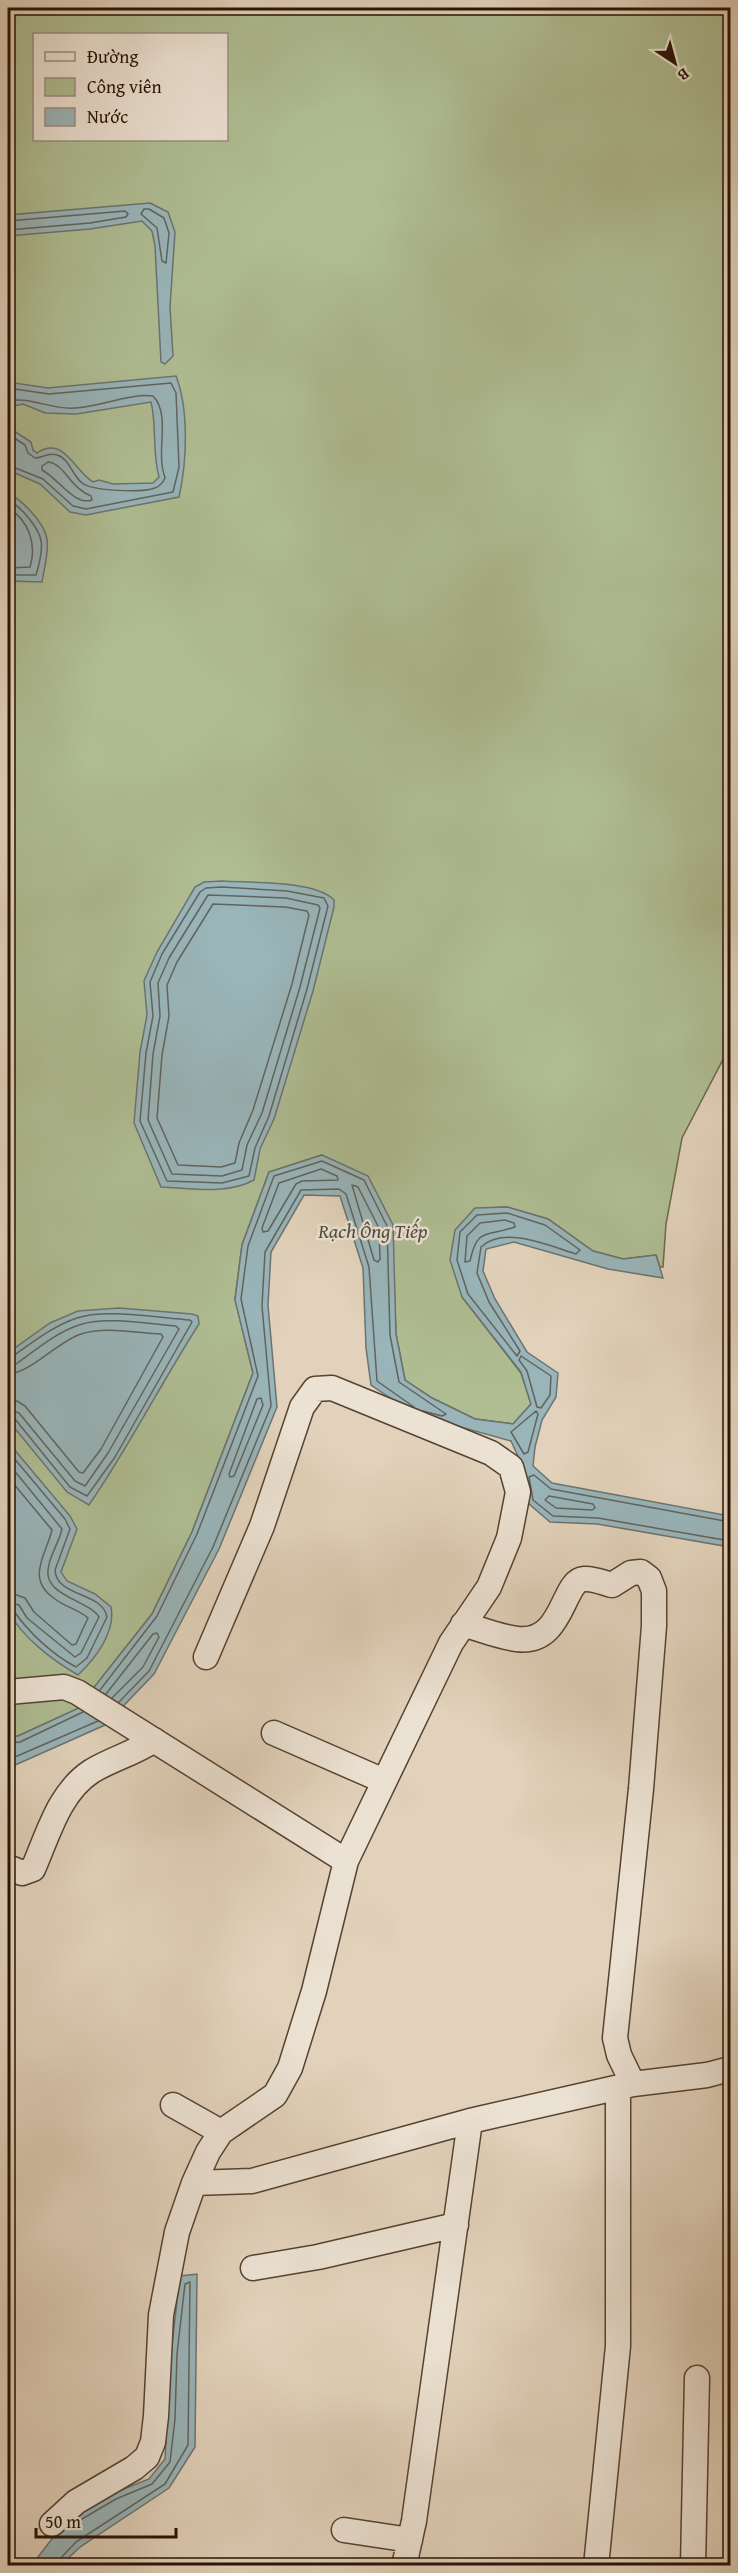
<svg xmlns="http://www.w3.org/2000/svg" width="738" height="2573" font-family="'Gentium Book Plus',serif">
<rect width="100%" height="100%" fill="#e2d2bb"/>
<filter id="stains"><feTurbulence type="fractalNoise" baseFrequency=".00333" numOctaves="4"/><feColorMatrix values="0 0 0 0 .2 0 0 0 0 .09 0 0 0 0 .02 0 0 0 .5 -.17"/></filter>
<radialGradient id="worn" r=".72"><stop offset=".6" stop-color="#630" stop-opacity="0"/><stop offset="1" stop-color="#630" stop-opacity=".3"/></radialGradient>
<path fill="#afbd93" stroke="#6b684b" stroke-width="1.5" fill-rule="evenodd" d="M8,8H730V1046L682,1138L666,1224L663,1267H660L656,1255L623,1259L593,1251L548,1219L507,1207L474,1209L462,1297L521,1373L531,1404L513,1424L475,1419L432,1398L405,1380L396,1334L394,1286L322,1155L269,1172L242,1245L235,1299L253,1373L192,1532L152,1614L77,1709L18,1736L8,1737ZM34,34H226V140H34Z"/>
<path fill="#99b5ba" stroke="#6b7471" stroke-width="1.5" d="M150,203L168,212L175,232L170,307L173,356L165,364L161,362L155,246L152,231L142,221L90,229L8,236V215Z
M176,376C189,410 187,461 179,497L86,515L70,512L40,484L8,470V427L31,442L33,450L37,453C64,435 74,471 93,482L99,480L113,484L153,483L159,477C152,453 157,426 151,402L76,414L45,413L23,404L8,407V382L48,388Z
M8,493C22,500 44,522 47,539C49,552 44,569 42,582L8,581Z
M222,881C250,883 315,880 334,900V907L313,991L274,1119L260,1149L254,1180C227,1195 191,1188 161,1187L134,1123L140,1052L147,1015L144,981L157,952L195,887L204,882Z
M322,1155L368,1176L393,1225L396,1334L405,1380L432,1398L475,1419L513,1424L531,1404L521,1372L462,1297L450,1260L455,1230L475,1208L507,1207L548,1219L593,1251L623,1259L656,1255L663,1278L608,1269L514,1242L486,1249L483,1271L495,1299L527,1352L558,1373L556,1397L542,1420L535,1447L533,1466L552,1483L730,1516V1547L597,1524L550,1522L528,1503L521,1463L511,1441L414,1414L371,1385L366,1348L363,1268L340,1196L304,1195L271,1252L268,1305L277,1407L219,1549L154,1674L105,1725L13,1766H8V1737L18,1736L77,1709L152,1614L192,1532L253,1373L235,1300L242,1245L269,1172Z
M119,1308L192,1314L198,1316L199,1324C161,1383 129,1447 89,1505L67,1492L8,1420V1353L50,1323L78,1311Z
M8,1442L70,1516L77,1529L61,1572L67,1581L95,1594L111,1607C116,1632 95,1659 78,1675C52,1660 22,1637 8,1611Z
M197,2274L195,2447L169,2488L80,2547L61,2565L31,2566L65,2522L114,2493L149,2479L165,2459L171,2353L180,2276Z"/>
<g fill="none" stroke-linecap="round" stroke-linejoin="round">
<path stroke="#60645e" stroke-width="1.5" d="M144,209H149L164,218L169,233L166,263L162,261L157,228L141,214Z
M8,221L125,211L128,214L126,217L90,223L8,230
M8,388L49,394L171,383L176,393L179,467L173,492L86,509L73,506L43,479L8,465
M8,401C32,396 49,410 75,408C99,407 130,393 153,396C169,412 159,444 162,464C162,469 164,473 165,478C163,482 159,487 155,488C142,493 92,491 82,483C72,475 69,458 57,455C48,452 42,458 35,458L28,453L25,445L8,434
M48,462C64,463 70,488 91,496L92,500C74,506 58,478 42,470V466Z
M8,500C20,506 39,527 41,541C43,551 39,565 36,575H8
M8,508C29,520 37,545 30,567L8,568
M222,887L287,891L324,898L328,906L307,989L269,1116L255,1148L249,1176L222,1183L167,1181L140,1121L146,1053L153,1016L150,982L162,954L200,892L206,888Z
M208,895L286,898L318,905L320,908L300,987L262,1113L247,1145L242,1170L222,1176L172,1174L148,1120L153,1054L160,1016L158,983L169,958Z
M213,904L285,907L307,911L309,915L292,984L253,1110L239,1143L235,1163L221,1167L178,1165L157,1118L162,1055L169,1016L167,985L177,962Z
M321,1169L337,1176L338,1180L302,1181L296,1184L268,1231L263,1232L262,1228L279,1183Z
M352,1185L358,1187L379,1228L380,1259L378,1262L374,1260Z
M507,1213L545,1225L580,1250L576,1254C550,1246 504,1225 481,1247L477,1273L489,1302L520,1351L517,1356L468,1294L457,1260L460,1232L477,1215Z
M505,1220L514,1223L515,1227C486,1237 477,1227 470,1261L465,1262L467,1236L480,1223Z
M521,1356L551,1376L550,1395L541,1408L537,1407L527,1371L519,1360Z
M8,1357L13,1356C33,1342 53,1326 77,1318C105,1308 159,1318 190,1320L192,1322L115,1457L87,1496L70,1487L15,1419L8,1417
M8,1365L16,1364C36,1350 55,1333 79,1325C105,1316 149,1324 176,1326L179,1329L108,1453L85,1486L75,1481L19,1413L8,1409
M8,1374C31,1373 57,1342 81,1334C105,1326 136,1333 161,1334L163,1337L101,1449L83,1473L79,1472L25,1406L17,1401L8,1400
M261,1398L263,1405L234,1476L230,1477L229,1474L257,1399Z
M536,1411L538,1414L528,1452L524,1454L511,1432Z
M8,1451L65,1519L70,1529L55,1570C56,1597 103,1592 107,1617L87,1658L76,1667C53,1655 28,1632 14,1611L8,1609
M8,1463L62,1529C59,1543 49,1556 48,1570C45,1596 88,1600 99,1617L81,1653L75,1657L27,1618L19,1605L8,1602
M8,1477L52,1530C46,1555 25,1579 55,1599C65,1607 78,1609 88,1618L76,1644L72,1645L34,1612L25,1598L8,1592
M549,1496L593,1504L595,1508L592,1510L556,1508L545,1500Z
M730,1522L551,1489L534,1475L529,1477L533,1500L553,1516L598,1518L730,1541
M100,1690L157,1616L197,1534L258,1376L241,1299L248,1246L274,1176L322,1161L364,1180L387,1226L390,1335L399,1382L446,1414L442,1416L423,1411
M106,1694L153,1634L157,1633L159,1637L143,1667L112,1698
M119,1702L149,1671L213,1547L271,1406L262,1306L265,1252L301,1190L339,1189L346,1194L369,1267L377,1381L414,1407
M8,1743L20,1742L83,1712
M8,1760L98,1721
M58,2566L59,2560L76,2542L165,2484L188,2445L190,2282L185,2284L177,2354L175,2419L170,2462L152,2484L116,2499L70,2526"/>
<defs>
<path id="minor" d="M463,1624C480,1629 500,1637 517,1639C564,1645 562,1580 584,1579C593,1578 604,1583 612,1585L631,1573L641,1572L649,1578L654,1591V1626L641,1789L615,2038L619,2055L633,2084
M8,1692L64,1687L77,1692L346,1861
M274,1733L384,1781
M8,1867L22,1873L33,1869C48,1835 59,1792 92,1771C112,1759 135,1753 154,1740
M173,2105L221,2132
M194,2183L252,2181L470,2121L633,2084L707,2075L730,2069
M253,2268L318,2257L456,2225
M52,2524L76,2502L134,2468L147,2457L153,2442L156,2416L161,2315L177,2232L194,2183L208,2152L221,2132L275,2095L290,2068L314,1991L346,1861L451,1643L489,1587L509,1538L518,1492L511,1467L491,1453L332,1388L315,1389L302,1407L262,1526L206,1657
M344,2530L410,2540
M404,2566L414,2521L470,2121
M596,2566L618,2346V2088
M693,2566L697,2378"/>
</defs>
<use href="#minor" stroke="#564231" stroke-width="27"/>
<use href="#minor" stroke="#ece2d3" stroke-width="24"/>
</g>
<g text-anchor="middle" stroke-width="5" stroke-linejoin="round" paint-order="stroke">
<g font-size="20" font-style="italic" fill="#4f4b43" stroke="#ece2d3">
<text x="373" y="1238">Rạch Ông Tiếp</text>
</g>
</g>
<rect width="738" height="2573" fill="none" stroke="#e2d2bb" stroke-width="30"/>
<rect x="9" y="9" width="720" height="2555" fill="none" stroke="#271203" stroke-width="3"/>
<rect x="15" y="15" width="708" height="2543" fill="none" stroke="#271203" stroke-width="1.5"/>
<rect x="33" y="33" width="195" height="108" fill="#ece2d3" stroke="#9d8f80" stroke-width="1.5"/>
<rect x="45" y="52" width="30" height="9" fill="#ece2d3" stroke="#9d8f80" stroke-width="1.5"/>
<text x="87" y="63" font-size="18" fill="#271203">Đường</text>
<rect x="45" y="78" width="30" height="18" fill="#afbd93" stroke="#9d8f80" stroke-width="1.5"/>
<text x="87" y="93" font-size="18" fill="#271203">Công viên</text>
<rect x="45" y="108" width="30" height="18" fill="#99b5ba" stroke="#9d8f80" stroke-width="1.5"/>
<text x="87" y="123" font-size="18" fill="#271203">Nước</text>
<g transform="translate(675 63) rotate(144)" stroke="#ece2d3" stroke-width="4.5" paint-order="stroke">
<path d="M0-4.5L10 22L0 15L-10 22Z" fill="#271203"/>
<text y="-9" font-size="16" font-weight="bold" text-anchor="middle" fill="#271203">B</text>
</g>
<path d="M36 2528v9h140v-9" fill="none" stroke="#271203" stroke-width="3"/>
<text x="45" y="2528" font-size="18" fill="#271203" stroke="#ece2d3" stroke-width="4.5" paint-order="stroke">50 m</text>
<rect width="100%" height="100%" filter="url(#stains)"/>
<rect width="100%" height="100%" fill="url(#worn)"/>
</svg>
